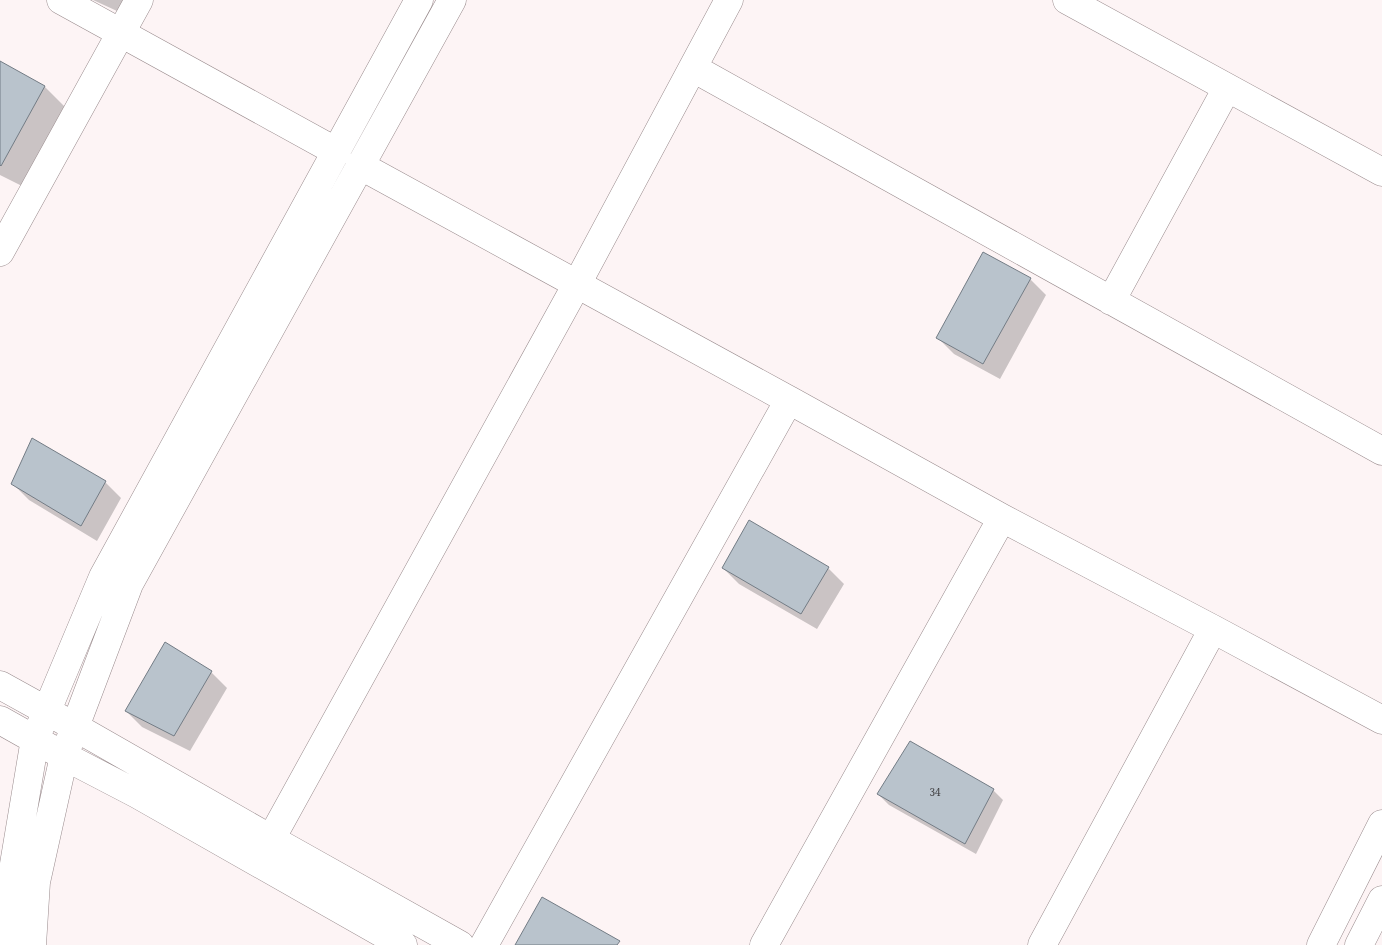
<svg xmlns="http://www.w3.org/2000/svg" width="1382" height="945" font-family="'Noto Serif',serif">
<rect width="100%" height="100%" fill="#fdf4f5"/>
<path fill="#0003" d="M93,0H137L128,16Z
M0,62L45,87L66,108L22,186L0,175Z
M1030,279L1046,295L1000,379L954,354L938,338Z
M105,482L121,498L97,541L29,500L13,484Z
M723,568H828L844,584L817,629L739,584Z
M211,672L227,688L190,751L142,727L126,711Z
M993,790L1003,800L976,854L889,805L878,794Z"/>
<path fill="#b9c3cc" stroke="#737c85" d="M0,61L45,86L1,166L0,165Z
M983,252L1031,278L983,364L936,338Z
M32,438L106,481L81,526L11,484Z
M749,520L829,567L801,614L722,568Z
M165,642L212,671L174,736L125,711Z
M910,741L994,789L965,844L877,794Z
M542,897L620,941L617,945H515Z"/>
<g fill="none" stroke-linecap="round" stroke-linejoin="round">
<defs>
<path id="minor" d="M61,0L337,152
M1067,0L1382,172
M693,68L1382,451
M361,166L789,400
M0,252L139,0
M1111,301L1227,88
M0,685L47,711L271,839L460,945
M0,720L64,756L137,794L403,945
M271,839L577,284L729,0
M6,945L8,900L35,739L103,577L419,0
M32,945L36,882L64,756L129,584L452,0
M484,945L789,400L1002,518L1213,629L1382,720
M764,945L1002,518
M1042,945L1213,629
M1321,945L1382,824"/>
<path id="secondary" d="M1359,945L1382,900"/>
</defs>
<use href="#minor" stroke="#998b8d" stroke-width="29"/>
<use href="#secondary" stroke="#998b8d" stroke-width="29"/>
<use href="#minor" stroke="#fff" stroke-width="28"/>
<use href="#secondary" stroke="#fff" stroke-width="28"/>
</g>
<g text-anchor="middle" stroke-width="4.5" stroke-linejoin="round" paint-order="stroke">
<g font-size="10" fill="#3f3e40">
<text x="935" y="796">34</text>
</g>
</g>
</svg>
